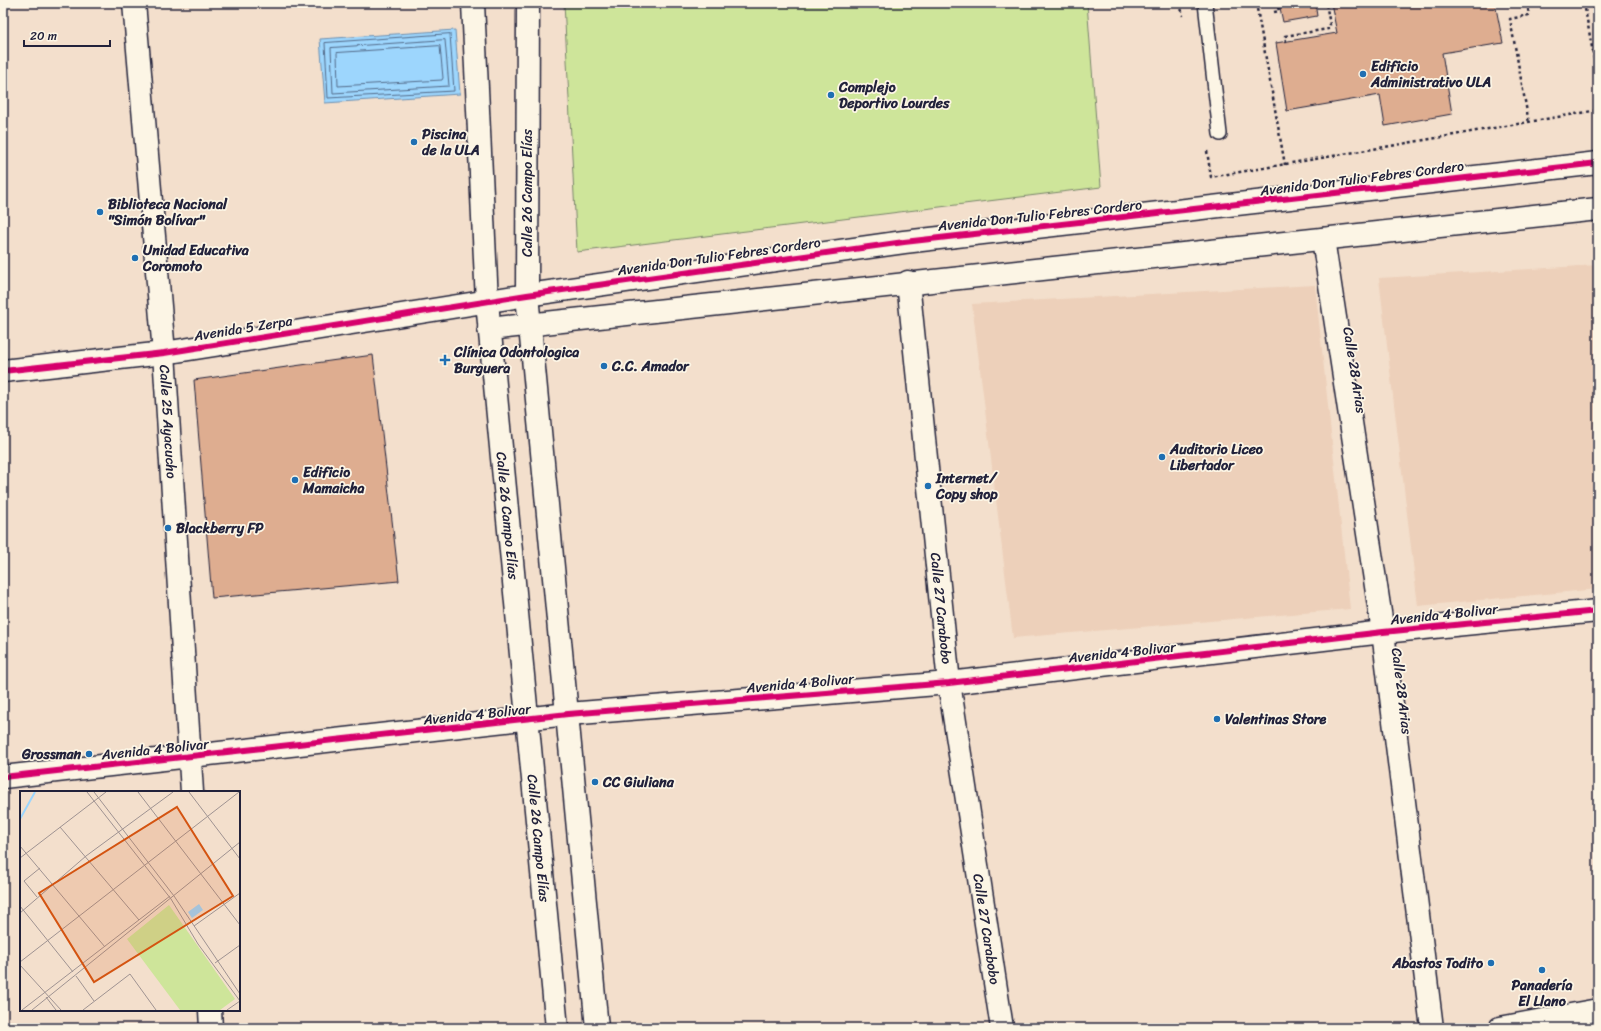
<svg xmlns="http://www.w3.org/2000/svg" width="1601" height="1031" font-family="Sriracha,sans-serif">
<rect width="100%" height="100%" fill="#f3dfcc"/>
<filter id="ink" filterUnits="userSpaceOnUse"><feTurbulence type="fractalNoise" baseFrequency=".025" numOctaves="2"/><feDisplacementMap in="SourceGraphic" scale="8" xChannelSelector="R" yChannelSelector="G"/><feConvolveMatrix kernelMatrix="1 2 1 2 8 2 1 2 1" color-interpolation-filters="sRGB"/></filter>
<g filter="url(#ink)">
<path fill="#edd0ba" d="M1598,265V589L1418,606L1379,278Z
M1315,285L1350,609L1013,638L972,304Z"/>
<path fill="#cee59a" stroke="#78846a" d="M564,3H1087L1101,187L577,252Z"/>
<path fill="#9dd6fd" stroke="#6c8eaf" d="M455,30L460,94L325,103L320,39Z"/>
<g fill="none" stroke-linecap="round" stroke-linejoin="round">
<path stroke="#536a89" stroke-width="1" d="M450,34L454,91L328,98L325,43Z
M445,40L449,86L333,93L331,48Z
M440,46L443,78L442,80L338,86L337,53Z"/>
</g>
<path fill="#dead90" stroke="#22223b" d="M1279,3H1315L1317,16L1283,22Z
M1331,3H1495L1503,43L1442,53L1452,114L1385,126L1380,95L1287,111L1276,43L1337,33Z
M373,355L399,581L212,598L194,380Z"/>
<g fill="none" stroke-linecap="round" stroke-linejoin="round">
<defs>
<path id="service" d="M1205,3L1220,134"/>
<g id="minor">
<path id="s1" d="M134,3L164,353L192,792"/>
<path id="s2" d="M473,3L487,302L557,1028"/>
<path d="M528,3L527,295L597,1028"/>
<path d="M1323,239L1383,632L1432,1028"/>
<path id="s3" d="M908,282L949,683L1002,1028"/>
<path d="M489,329L1598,209"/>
<path d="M3,371L164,353L527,295L904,242L1598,163"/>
<path d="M3,777L568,714L949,683L1383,632L1598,611"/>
<path d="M210,1010L211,1028"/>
<path d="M1500,1028L1598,1010"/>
</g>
</defs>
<use href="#service" stroke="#22223b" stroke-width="16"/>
<use href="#minor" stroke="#22223b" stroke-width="25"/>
<path stroke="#22223b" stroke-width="2.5" stroke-dasharray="3 3" stroke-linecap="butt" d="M1180,3L1183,16
M1256,3L1285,165
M1527,3L1529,15L1510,19L1529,123
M1584,3L1598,81
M1274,12L1279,11L1277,3
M1286,42L1285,36L1328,29L1330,25L1326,3
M1207,151L1211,177L1598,110"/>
<use href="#service" stroke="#fcf5e5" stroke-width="13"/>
<use href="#minor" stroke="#fcf5e5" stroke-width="22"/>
<defs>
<path id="cycleway" d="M3,371L164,353L527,295L904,242L1598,163
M3,777L568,714L949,683L1383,632L1598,611"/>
</defs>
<use href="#cycleway" stroke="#fcf5e5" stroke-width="8"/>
<use href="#cycleway" stroke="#d6006c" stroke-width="6"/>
</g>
</g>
<g fill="#1f6fb2" stroke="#fcf5e5" stroke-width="1.5">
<circle cx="1363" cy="74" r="4"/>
<circle cx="831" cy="95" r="4"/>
<circle cx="414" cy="142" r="4"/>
<circle cx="100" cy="212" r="4"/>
<circle cx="135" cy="258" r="4"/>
<path d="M443 354h4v4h4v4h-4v4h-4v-4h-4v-4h4z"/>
<circle cx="604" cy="366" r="4"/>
<circle cx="1162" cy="457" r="4"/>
<circle cx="295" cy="480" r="4"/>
<circle cx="928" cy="486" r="4"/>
<circle cx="168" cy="528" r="4"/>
<circle cx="1217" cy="719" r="4"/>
<circle cx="89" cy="754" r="4"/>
<circle cx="595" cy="782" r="4"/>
<circle cx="1491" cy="963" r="4"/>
<circle cx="1542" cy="970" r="4"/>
</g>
<g text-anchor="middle" stroke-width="3.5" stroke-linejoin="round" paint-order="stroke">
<g font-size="14" font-weight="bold" fill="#22223b" stroke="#fcf5e5" text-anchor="start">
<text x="1371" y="71">Edificio<tspan x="1371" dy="16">Administrativo ULA</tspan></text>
<text x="839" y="92">Complejo<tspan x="839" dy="16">Deportivo Lourdes</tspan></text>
<text x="422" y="139">Piscina<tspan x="422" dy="16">de la ULA</tspan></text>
<text x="108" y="209">Biblioteca Nacional<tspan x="108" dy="16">"Simón Bolívar"</tspan></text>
<text x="143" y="255">Unidad Educativa<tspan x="143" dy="16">Coromoto</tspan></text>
<text x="454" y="357">Clínica Odontologica<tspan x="454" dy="16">Burguera</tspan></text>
<text x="612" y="371">C.C. Amador</text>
<text x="1170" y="454">Auditorio Liceo<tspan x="1170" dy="16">Libertador</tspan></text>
<text x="303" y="477">Edificio<tspan x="303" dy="16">Mamaicha</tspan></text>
<text x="936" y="483">Internet/<tspan x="936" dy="16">Copy shop</tspan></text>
<text x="176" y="533">Blackberry FP</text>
<text x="1225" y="724">Valentinas Store</text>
<text x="81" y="759" text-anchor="end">Grossman</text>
<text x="603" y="787">CC Giuliana</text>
<text x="1483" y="968" text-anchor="end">Abastos Todito</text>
<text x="1542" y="990" text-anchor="middle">Panadería<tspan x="1542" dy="16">El Llano</tspan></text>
</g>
<g font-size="14" fill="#22223b" stroke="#fcf5e5">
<text transform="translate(1362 178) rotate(-7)" y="5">Avenida Don Tulio Febres Cordero</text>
<text transform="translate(527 193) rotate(-90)" y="5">Calle 26 Campo Elías</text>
<text transform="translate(1040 215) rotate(-6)" y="5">Avenida Don Tulio Febres Cordero</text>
<text transform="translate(719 256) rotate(-8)" y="5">Avenida Don Tulio Febres Cordero</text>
<text transform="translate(243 328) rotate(-9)" y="5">Avenida 5 Zerpa</text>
<text transform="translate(1355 370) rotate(81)" y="5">Calle 28 Arias</text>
<text dy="5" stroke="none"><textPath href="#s1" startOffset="420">Calle 25 Ayacucho</textPath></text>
<text dy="5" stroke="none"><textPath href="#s2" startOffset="514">Calle 26 Campo Elías</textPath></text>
<text dy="5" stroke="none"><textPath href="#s3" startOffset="328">Calle 27 Carabobo</textPath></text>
<text transform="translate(1444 614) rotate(-6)" y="5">Avenida 4 Bolivar</text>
<text transform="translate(1122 652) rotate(-6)" y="5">Avenida 4 Bolivar</text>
<text transform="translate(800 683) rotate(-5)" y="5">Avenida 4 Bolivar</text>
<text transform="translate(1402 691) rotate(83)" y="5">Calle 28 Arias</text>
<text transform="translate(477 714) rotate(-6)" y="5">Avenida 4 Bolivar</text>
<text transform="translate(155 749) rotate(-6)" y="5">Avenida 4 Bolivar</text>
<text dy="5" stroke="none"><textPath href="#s2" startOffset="838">Calle 26 Campo Elías</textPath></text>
<text dy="5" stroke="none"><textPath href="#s3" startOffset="652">Calle 27 Carabobo</textPath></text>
</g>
</g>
<g transform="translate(20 791)">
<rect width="220" height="220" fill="#f3dfcc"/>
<path d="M149,114L215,208L200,219H160L107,148Z" fill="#cee59a"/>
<path d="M179,113L183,119L172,127L168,121Z" fill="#9dd6fd"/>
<path fill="none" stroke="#9dd6fd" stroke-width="2" d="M0,28L15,1"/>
<path fill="none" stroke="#9f9392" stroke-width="1" d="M67,1L151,108L178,153L220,210M74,1L154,105L220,203M118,1L220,134M169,1L220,68M40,36L119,129M0,55L85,156M0,67L86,1M17,106L4,90L20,77M0,115L53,181M0,122L66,65L153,1M174,135L220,102M0,171L219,1M195,172L220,154M0,174L41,219M56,185L74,210M26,206L36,219M2,219L150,105M12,219L220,51M63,219L110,183L136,219M207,219L220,210"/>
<path fill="#d45411" fill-opacity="0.15" stroke="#d45411" stroke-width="2" d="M157,16L213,105L74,191L19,102Z"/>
<rect width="220" height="220" fill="none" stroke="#22223b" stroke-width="2"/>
</g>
<rect width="1601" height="1031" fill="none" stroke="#fcf5e5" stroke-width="16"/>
<rect x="8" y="8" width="1585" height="1015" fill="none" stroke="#22223b" stroke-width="1.5" filter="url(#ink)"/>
<path d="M24 40v6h86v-6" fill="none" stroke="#22223b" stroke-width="2"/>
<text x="30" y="40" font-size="12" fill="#22223b" stroke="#fcf5e5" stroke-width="3" paint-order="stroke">20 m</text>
</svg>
